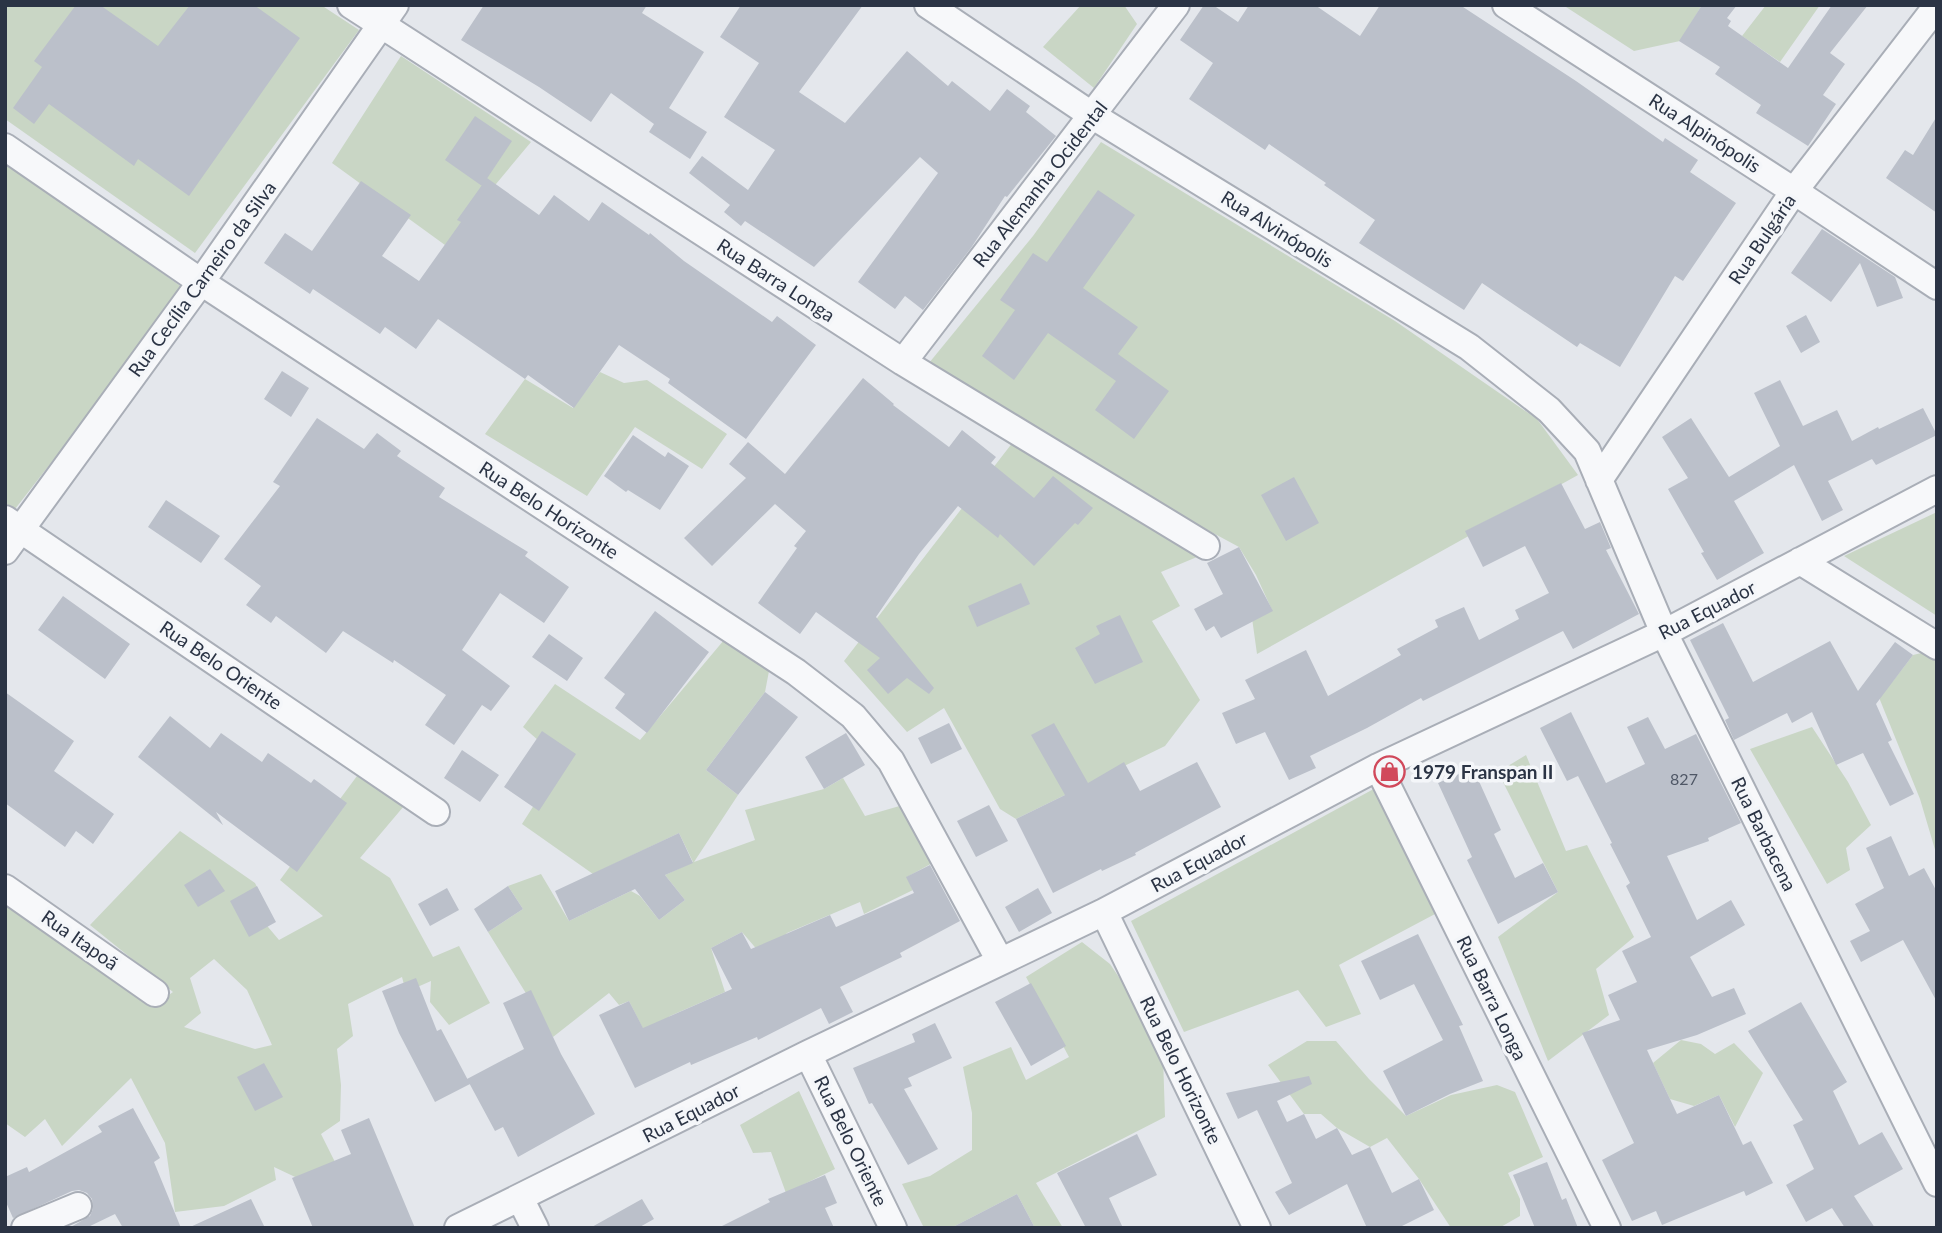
<svg xmlns="http://www.w3.org/2000/svg" width="1942" height="1233" font-family="Lato,sans-serif">
<rect width="100%" height="100%" fill="#e4e7ec"/>
<path fill="#c9d6c5" fill-rule="evenodd" d="M5,5H321L359,30L195,253L5,119Z
M1081,5H1124L1137,24L1094,88L1043,47Z
M1567,5H1702L1680,41L1634,51L1566,7Z
M1766,5H1820L1780,62L1742,36Z
M401,56L531,142L445,245L332,163Z
M1101,142L1395,321L1537,419L1578,475L1257,654L1252,618L1272,610L1256,575L1239,547L1176,513L929,363L1033,236Z
M5,161L186,290L15,509L5,503Z
M600,372L624,383L647,380L727,434L702,469L635,427L587,496L485,434L525,379L573,408Z
M1013,442L1197,557L1161,572L1180,606L1152,621L1200,700L1165,746L1016,819L1000,809L944,708L907,732L844,661Z
M1937,512V616L1844,556Z
M724,640L769,671L765,692L706,770L738,795L694,862L755,840L745,810L824,789L843,778L865,816L903,805L936,861L907,877L913,890L864,914L860,902L787,933L765,959L742,932L711,948L725,992L670,1016L647,1037L629,1001L619,1005L609,993L553,1037L488,932L523,909L508,886L541,874L569,921L631,891L640,896L659,920L685,900L665,875L693,862L679,833L593,874L522,824L562,761L523,727L555,684L640,740Z
M1930,651L1937,658L1936,853L1920,799L1878,695L1893,681L1913,655Z
M1812,727L1848,782L1871,825L1846,848L1850,870L1827,884L1750,749Z
M1526,755L1566,851L1587,845L1634,937L1596,969L1609,1015L1548,1061L1498,937L1558,892L1498,772Z
M357,776L404,806L360,858L390,878L433,957L459,946L490,1003L449,1025L430,1002L431,981L406,992L402,977L348,1004L353,1036L337,1049L341,1085L340,1121L321,1134L340,1172L310,1184L274,1167L276,1180L224,1206L175,1212L165,1143L131,1078L62,1146L45,1119L25,1137L5,1123V900L155,1005L173,992L90,925L180,831L255,883L271,915L263,921L279,940L323,916L280,880ZM214,959L247,990L272,1045L255,1049L184,1027L201,1013L190,978Z
M1381,785L1435,914L1339,965L1361,1014L1326,1027L1298,990L1184,1032L1131,921Z
M1082,942L1110,964L1133,998L1163,1057L1165,1117L1036,1183L1063,1228H1035L1017,1194L953,1227L924,1228L902,1184L930,1176L972,1150V1113L963,1067L1011,1047L1026,1080L1069,1057L1026,977Z
M1681,1040L1701,1044L1715,1054L1734,1043L1763,1073L1735,1127L1719,1095L1694,1106L1670,1099L1653,1063Z
M1307,1041H1336L1369,1079L1406,1116L1451,1095L1497,1085L1515,1092L1543,1157L1508,1173L1520,1199V1216L1499,1228H1451L1419,1179L1387,1138L1370,1147L1337,1128L1321,1114H1304L1268,1065Z
M799,1091L835,1169L786,1193L771,1152L753,1153L740,1125Z"/>
<path fill="#bbc0ca" d="M76,5H100L158,46L190,5H254L300,38L189,196L138,159L134,166L49,104L34,124L13,108L42,67L34,61Z
M484,5H647L642,13L704,52L669,108L707,132L690,159L649,132L654,124L611,93L591,122L539,87L461,40Z
M741,5H863L799,92L845,123L907,51L948,86L952,81L990,111L1007,89L1030,106L1026,112L1056,136L1007,197L1005,196L971,248L923,310L905,296L895,309L858,282L938,173L920,157L814,267L745,221L741,226L724,212L730,205L689,173L702,156L748,190L775,150L724,117L759,63L720,37Z
M1204,5H1213L1238,22L1249,5H1315L1360,36L1380,5H1460L1576,81L1663,142L1665,138L1698,160L1690,172L1736,203L1683,281L1675,276L1620,367L1580,343L1577,347L1482,283L1464,310L1359,243L1375,220L1324,185L1326,183L1269,144L1265,150L1189,99L1213,63L1180,40Z
M1702,5H1737L1727,18L1731,21L1728,26L1788,68L1832,5H1868L1830,53L1845,64L1823,95L1836,104L1808,146L1756,113L1761,105L1715,74L1720,67L1679,41Z
M475,116L512,141L482,186L445,160Z
M1937,116V213L1886,178L1905,150L1913,155Z
M487,178L539,215L554,195L589,221L602,202L649,235L650,233L684,261L772,322L777,316L816,345L746,439L668,383L670,379L619,345L574,408L528,375L525,379L438,319L416,349L385,327L380,334L313,289L310,294L264,263L285,233L312,251L361,181L411,215L382,256L419,281L461,222L457,220Z
M1098,190L1135,215L1083,288L1138,327L1118,354L1169,391L1134,439L1095,410L1116,381L1048,333L1014,380L982,356L1015,310L1000,300L1033,253L1047,262Z
M1822,229L1895,277L1903,298L1877,307L1860,263L1831,302L1791,273Z
M1806,315L1820,342L1801,353L1786,326Z
M282,371L309,388L291,417L264,399Z
M863,378L894,404L893,405L949,447L962,430L996,457L991,463L1034,498L1053,476L1093,508L1078,525L1075,523L1034,566L1000,534L998,538L958,506L919,554L876,617L934,688L929,694L907,678L888,694L867,670L880,658L816,612L800,634L758,603L797,548L794,546L806,531L775,504L712,566L684,538L746,478L729,464L748,442L785,474Z
M1780,380L1803,426L1837,410L1852,441L1878,427L1879,429L1923,408L1937,435L1876,465L1872,459L1828,481L1843,510L1822,521L1794,465L1734,501L1764,553L1717,580L1701,553L1704,552L1668,489L1688,478L1662,437L1691,418L1729,477L1780,446L1754,393Z
M317,418L364,449L377,433L401,451L397,456L445,488L439,497L528,552L525,556L569,587L544,623L500,593L462,650L510,686L491,711L482,705L454,745L425,725L446,695L394,660L393,663L343,631L326,653L276,616L271,623L246,605L261,586L224,559L280,486L273,482Z
M633,435L665,457L668,452L689,466L660,510L628,490L626,492L604,476Z
M1294,477L1319,523L1286,541L1261,495Z
M1561,483L1585,529L1600,522L1611,548L1606,550L1639,614L1573,649L1563,631L1423,701L1421,698L1367,728L1310,756L1316,768L1289,780L1265,732L1236,744L1222,713L1255,699L1245,680L1306,650L1328,696L1401,655L1397,649L1438,627L1435,620L1464,607L1479,640L1519,619L1515,610L1549,593L1525,546L1483,567L1465,531Z
M166,500L220,536L201,563L148,527Z
M1239,547L1273,611L1221,638L1214,626L1206,631L1194,609L1223,594L1207,563Z
M1021,583L1030,604L977,627L968,606Z
M63,596L130,644L105,679L38,630Z
M655,611L709,652L647,733L615,708L625,694L604,678Z
M1120,615L1143,662L1095,684L1075,648L1100,634L1096,626Z
M1723,623L1753,682L1830,641L1858,691L1895,642L1913,655L1876,704L1892,740L1888,742L1914,794L1890,806L1863,753L1836,765L1812,712L1792,723L1787,713L1734,740L1725,720L1729,718L1690,640Z
M549,634L583,658L567,681L532,657Z
M5,692L74,741L54,771L114,814L93,844L76,831L65,847L5,803Z
M765,692L798,717L738,795L706,770Z
M1571,712L1606,783L1645,764L1627,727L1648,717L1665,749L1696,734L1741,823L1708,838L1709,841L1667,856L1697,920L1731,900L1745,925L1690,957L1712,997L1734,988L1746,1014L1697,1035L1647,1050L1677,1114L1719,1095L1743,1145L1751,1141L1773,1183L1746,1196L1744,1191L1662,1225L1656,1211L1632,1221L1602,1160L1634,1143L1582,1033L1620,1020L1608,995L1637,982L1622,951L1651,937L1626,886L1630,883L1610,844L1612,843L1578,776L1567,781L1540,728Z
M170,716L210,748L221,733L262,762L268,753L311,783L314,779L347,803L297,872L216,812L223,825L138,757Z
M949,723L962,749L931,764L918,738Z
M1054,723L1088,783L1124,762L1140,791L1197,762L1221,807L1135,853L1136,855L1102,871L1101,869L1053,893L1016,819L1065,795L1031,735Z
M542,731L576,754L539,811L504,787Z
M846,733L865,765L824,789L805,757Z
M462,750L499,775L480,802L444,778Z
M1473,768L1501,830L1494,834L1515,878L1543,863L1558,892L1498,924L1467,860L1472,857L1438,783Z
M989,805L1008,841L976,857L957,821Z
M679,833L693,863L665,875L685,900L659,920L635,889L569,921L555,891Z
M1891,836L1909,876L1924,868L1937,892V1002L1903,940L1861,962L1850,941L1870,931L1855,904L1884,888L1866,848Z
M930,865L960,921L900,953L902,957L840,987L853,1012L829,1024L821,1008L758,1040L757,1037L691,1065L690,1062L635,1088L599,1015L629,1001L643,1028L732,989L711,948L742,932L751,949L830,915L836,927L914,893L906,877Z
M210,869L225,891L198,907L184,885Z
M257,886L276,922L249,937L230,901Z
M508,886L523,909L488,932L474,909Z
M447,888L459,910L430,926L418,904Z
M1038,888L1052,913L1019,932L1005,907Z
M1418,934L1463,1025L1459,1026L1483,1081L1450,1094L1406,1116L1383,1071L1443,1040L1414,984L1380,1000L1361,961Z
M416,978L437,1031L441,1029L470,1084L435,1102L399,1033L382,991Z
M1031,983L1066,1046L1031,1066L995,1002Z
M531,990L561,1054L595,1114L518,1157L503,1127L495,1131L467,1079L524,1049L503,1003Z
M1801,1002L1847,1082L1833,1091L1859,1145L1882,1132L1903,1169L1854,1196L1875,1228H1845L1832,1208L1806,1222L1786,1185L1814,1169L1793,1125L1803,1120L1748,1031Z
M935,1023L952,1058L908,1078L912,1086L904,1089L938,1149L908,1165L872,1103L869,1104L853,1068L915,1042L912,1034Z
M264,1063L283,1097L255,1111L237,1077Z
M1309,1076L1312,1084L1277,1101L1287,1122L1304,1114L1316,1139L1337,1128L1352,1155L1370,1147L1392,1193L1419,1179L1434,1210L1398,1228H1367L1347,1184L1289,1215L1275,1192L1292,1183L1257,1110L1238,1119L1226,1093Z
M133,1108L160,1158L154,1162L181,1228H123L115,1214L86,1228H69L90,1216L93,1209L92,1199L87,1193L79,1190L72,1191L13,1218L5,1200V1177L27,1167L29,1172L102,1132L98,1126Z
M369,1118L415,1228H313L292,1178L351,1154L341,1130Z
M1137,1134L1157,1175L1109,1198L1123,1228H1086L1057,1173Z
M1547,1162L1562,1200L1566,1198L1578,1228H1535L1513,1175Z
M825,1175L837,1203L825,1208L834,1228H718L770,1202L768,1199Z
M1017,1194L1035,1228H951Z
M251,1199L265,1228H188Z
M642,1199L654,1219L638,1228H590Z"/>
<g fill="none" stroke-linecap="round" stroke-linejoin="round">
<defs>
<path id="street" d="M351,5L903,362L1206,546
M928,5L1093,116L1469,347L1549,410L1587,451L1664,633L1937,1183
M1506,5L1794,191L1937,286
M5,147L201,282L796,672L853,716L891,761L1000,961
M903,362L1176,5
M1599,480L1794,191L1937,6
M5,519L436,812
M5,551L201,282L395,5
M1800,561L1937,646
M1378,767L1607,1228
M5,888L155,993
M1104,912L1257,1228
M808,1054L893,1228
M520,1198L535,1228
M25,1228L78,1206
M458,1228L808,1054L1104,912L1378,767L1664,633L1937,489"/>
</defs>
<use href="#street" stroke="#a9aeb7" stroke-width="30"/>
<use href="#street" stroke="#f7f8fa" stroke-width="26"/>
</g>
<defs>
<symbol id="shop-ring" viewBox="-11 -11 22 22"><circle r="9.5" fill="#f4f6f9" stroke="#d1495b" stroke-width="1.5"/><path d="M-5-2.5h2.3a2.7 3.5 0 0 1 5.4 0H5L5.5 6h-11ZM-1.5-2.5h3a1.5 2.3 0 0 0-3 0Z" fill="#d1495b"/></symbol>
</defs>
<g fill-rule="evenodd">
<use href="#shop-ring" x="1372" y="754" width="35" height="35"/>
</g>
<g text-anchor="middle" stroke-width="7" stroke-linejoin="round" paint-order="stroke">
<g font-size="16" fill="#4f5766">
<text x="1684" y="785">827</text>
</g>
<g font-size="19" fill="#2b3445" stroke="#f4f6f9">
<text transform="translate(1705 133) rotate(33)" y="7">Rua Alpinópolis</text>
<text transform="translate(1040 184) rotate(-52)" y="7">Rua Alemanha Ocidental</text>
<text transform="translate(1277 229) rotate(32)" y="7">Rua Alvinópolis</text>
<text transform="translate(1762 239) rotate(-56)" y="7">Rua Bulgária</text>
<text transform="translate(202 279) rotate(-54)" y="7">Rua Cecília Carneiro da Silva</text>
<text transform="translate(776 280) rotate(33)" y="7">Rua Barra Longa</text>
<text transform="translate(549 510) rotate(33)" y="7">Rua Belo Horizonte</text>
<text transform="translate(1707 610) rotate(-27)" y="7">Rua Equador</text>
<text transform="translate(221 665) rotate(34)" y="7">Rua Belo Oriente</text>
<text transform="translate(1764 834) rotate(64)" y="7">Rua Barbacena</text>
<text transform="translate(1199 862) rotate(-28)" y="7">Rua Equador</text>
<text transform="translate(80 940) rotate(35)" y="7">Rua Itapoã</text>
<text transform="translate(1492 998) rotate(64)" y="7">Rua Barra Longa</text>
<text transform="translate(1181 1070) rotate(64)" y="7">Rua Belo Horizonte</text>
<text transform="translate(691 1113) rotate(-27)" y="7">Rua Equador</text>
<text transform="translate(851 1141) rotate(64)" y="7">Rua Belo Oriente</text>
</g>
<g font-size="19" font-weight="bold" fill="#2b3445" stroke="#f4f6f9" text-anchor="start">
<text x="1412" y="779">1979 Franspan II</text>
</g>
</g>
<rect width="1942" height="1233" fill="none" stroke="#2b3445" stroke-width="14"/>
</svg>
